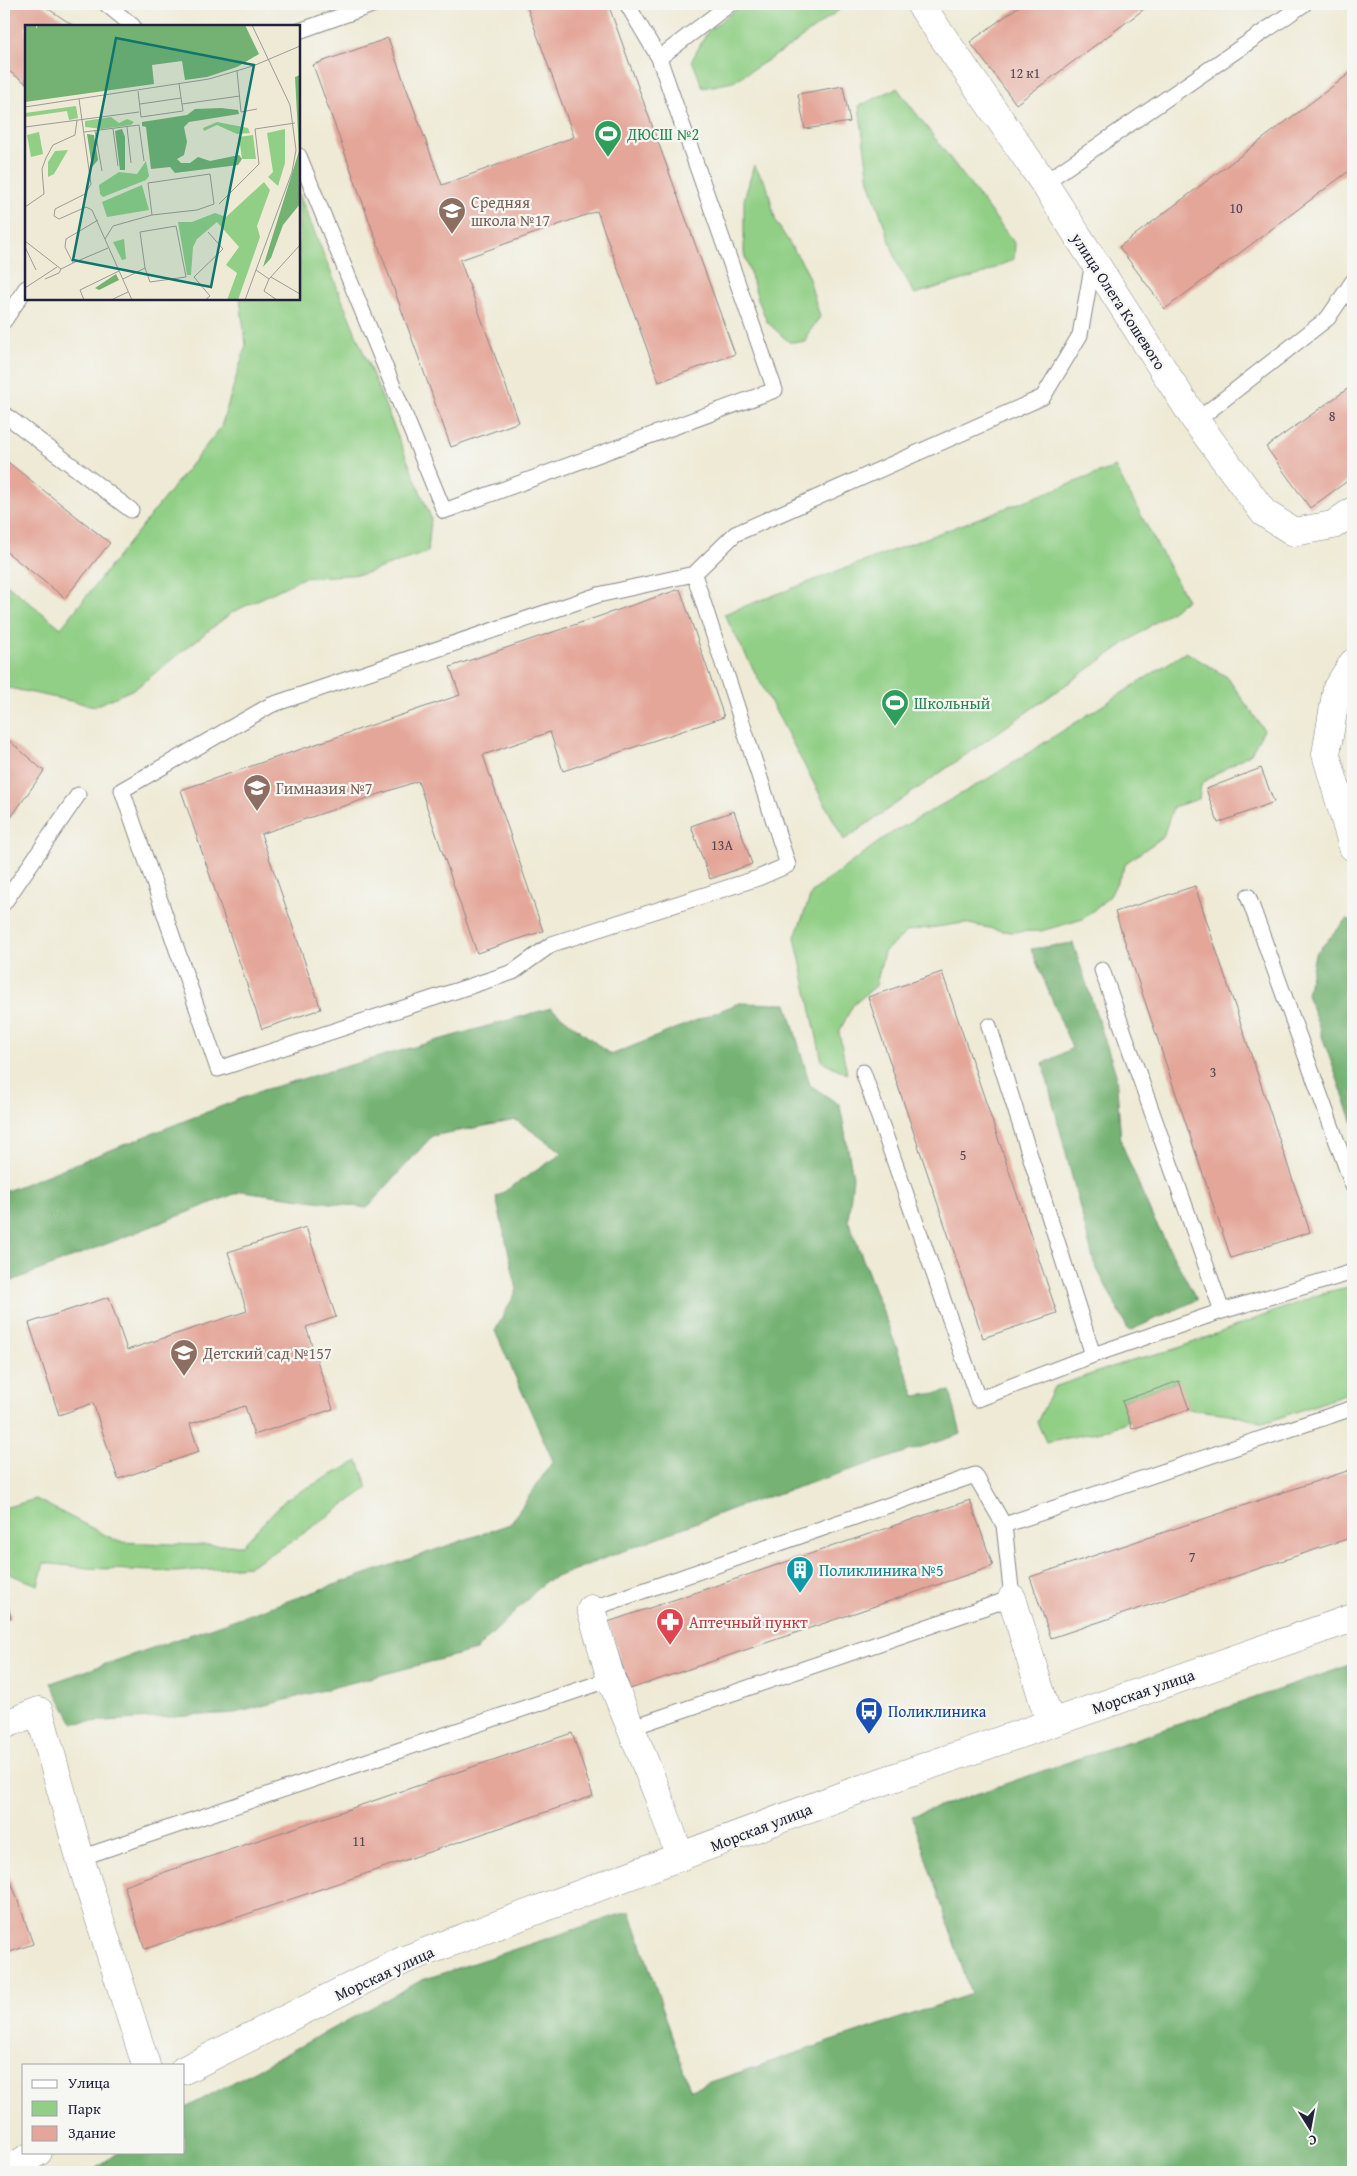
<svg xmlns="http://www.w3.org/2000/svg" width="1357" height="2176" font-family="'Gentium Book Plus',serif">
<rect width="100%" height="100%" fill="#f6f6f2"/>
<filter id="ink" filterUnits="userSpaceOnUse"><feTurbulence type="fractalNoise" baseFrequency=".02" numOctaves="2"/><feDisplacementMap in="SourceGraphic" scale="10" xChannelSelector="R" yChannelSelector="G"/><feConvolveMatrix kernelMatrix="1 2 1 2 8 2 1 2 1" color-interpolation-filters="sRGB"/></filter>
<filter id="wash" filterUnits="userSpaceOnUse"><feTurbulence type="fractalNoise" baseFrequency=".0096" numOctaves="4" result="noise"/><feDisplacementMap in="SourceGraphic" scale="20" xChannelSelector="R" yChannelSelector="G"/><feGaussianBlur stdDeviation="1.12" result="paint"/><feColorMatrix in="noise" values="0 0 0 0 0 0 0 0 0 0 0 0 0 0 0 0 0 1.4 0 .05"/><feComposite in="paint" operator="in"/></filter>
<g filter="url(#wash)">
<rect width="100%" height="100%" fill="#eeead5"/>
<path fill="#91cf86" stroke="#5a7860" d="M743,4H840L843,7L789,47L733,82L703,88L692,60L708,31Z
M897,88L1015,244L1014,259L983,274L915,294L898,265L869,181L859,106Z
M754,165L767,186L776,222L806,269L820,317L807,335L806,342H789L767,322L758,299L744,253V200Z
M299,194L431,518L428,552L363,574L303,578L231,613L136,688L95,706L4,687V582L61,628L221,427L246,345L240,299H299Z
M1115,467L1187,600L844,840L724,614Z
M1186,652L1227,677L1264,730L1251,753L1211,777L1201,785L1199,799L1173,807L1163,837L1127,862L1110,896L1083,919L1041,931L1009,932L964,923L908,931L884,952L876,986L853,1005L839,1032L847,1074L822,1061L795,937L812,892L888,835L989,778Z
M1353,1286V1392L1264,1423L1229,1414L1189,1409L1178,1381L1122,1401L1129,1420L1107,1430L1046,1442L1037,1422L1054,1387L1132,1360L1176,1349L1326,1292Z
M358,1461L368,1488L291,1542L249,1566L175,1572L87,1568L44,1563L38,1585L4,1572V1508L36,1499L119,1542L198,1545H242L286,1499Z"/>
<path fill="#74b273" stroke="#4b6a57" d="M1347,919L1353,921V1123L1307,994L1315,954Z
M1073,943L1116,1074L1121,1142L1152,1216L1197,1300L1129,1331L1094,1263L1043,1064L1072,1048L1031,949Z
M739,1003L787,1004L810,1085L840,1105L853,1177L848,1220L915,1396L950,1391L961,1434L734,1508L546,1581L476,1650L236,1713L73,1723L51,1683L510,1524L553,1461L495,1331L517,1290L496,1197L563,1153L516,1120L432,1136L367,1208L242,1191L4,1284V1192L263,1090L551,1008L611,1055Z
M1353,1664V2172H91L118,2152H184V2109L422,1980L630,1911L690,2089L971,1994L912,1816Z"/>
<g id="blocks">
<path fill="#e4a699" d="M4,4H41L74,26H26V83L4,68Z
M526,4H608L735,354L659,382L597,211L460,260L519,422L451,447L313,65L388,38L442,185L574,137Z
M1022,4H1151L1016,104L970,42Z
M1353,71V168L1165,309L1119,247Z
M843,86L850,122L805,129L798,94Z
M1353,385V477L1310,508L1266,447Z
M4,459L110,543L65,598L4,550Z
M680,589L724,717L563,771L550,732L483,755L543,931L477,953L418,781L261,834L321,1009L262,1029L181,790L460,695L450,667Z
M4,736L44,771L4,827Z
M1261,768L1274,802L1218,823L1206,789Z
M734,811L752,864L710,879L691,826Z
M1195,886L1310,1232L1231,1258L1115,912Z
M942,972L1057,1313L983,1338L868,997Z
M306,1227L336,1317L306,1327L333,1409L254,1435L245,1406L190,1424L199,1452L118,1479L93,1403L59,1415L29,1323L109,1297L127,1350L247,1311L228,1252Z
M1179,1381L1189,1409L1132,1429L1122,1401Z
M1353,1469V1537L1051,1638L1030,1577Z
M970,1500L993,1566L630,1689L608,1622Z
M4,1591L11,1618L4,1620Z
M572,1733L593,1796L145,1949L124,1886Z
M4,1861L33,1944L4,1954Z"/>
</g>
</g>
<g filter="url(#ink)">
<use href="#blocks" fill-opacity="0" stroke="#888688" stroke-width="1"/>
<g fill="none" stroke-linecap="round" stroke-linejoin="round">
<defs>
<path id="service" d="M106,4L133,26
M627,4L659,58L730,4
M299,31L375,4
M299,156L444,511L775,390L659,58
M1044,183L1304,4
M4,321L26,288
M4,414L131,510
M1196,421L1328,318L1353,281
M694,574L788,865L758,878L552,944L513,972L218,1069L122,790L271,705L598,595L694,574L735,534L1043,397L1080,335L1093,262
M1248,896L1353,1186
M4,903L78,795
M1102,970L1222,1311
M989,1026L1093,1355
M863,1072L978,1399L1093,1355L1222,1311L1353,1272
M1004,1525L1353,1408
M591,1609L975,1475L1004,1525L1012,1598L630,1728
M80,1858L611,1679"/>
<path id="minor" d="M920,4L1044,183L1196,421L1264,513L1294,532L1333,525L1353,511
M1353,663L1337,688L1326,754L1353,847
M1012,1598L1050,1723
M591,1609L611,1679L658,1795L680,1857
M4,1725L39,1711L80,1858L146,2065"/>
<path id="tertiary" d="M184,2070L404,1960L847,1794L1353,1618
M4,2172L38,2152"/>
</defs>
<use href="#service" stroke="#888688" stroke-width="17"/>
<use href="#minor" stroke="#888688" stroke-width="29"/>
<use href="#tertiary" stroke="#888688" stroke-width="29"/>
<use href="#service" stroke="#fff" stroke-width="15"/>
<use href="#minor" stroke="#fff" stroke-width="28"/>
<use href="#tertiary" stroke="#fff" stroke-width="28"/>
</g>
</g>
<defs>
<symbol id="stadium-pin" viewBox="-11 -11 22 30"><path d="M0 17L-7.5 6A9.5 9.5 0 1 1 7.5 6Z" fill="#2e9e5b" stroke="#f6f6f2"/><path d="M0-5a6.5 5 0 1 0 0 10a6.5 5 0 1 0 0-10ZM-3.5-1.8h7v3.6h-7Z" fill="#fff"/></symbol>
<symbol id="school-pin" viewBox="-11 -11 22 30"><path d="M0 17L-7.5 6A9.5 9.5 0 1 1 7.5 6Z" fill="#8d6e63" stroke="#f6f6f2"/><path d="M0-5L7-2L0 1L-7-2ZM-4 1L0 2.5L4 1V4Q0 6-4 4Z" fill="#fff"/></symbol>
<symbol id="building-pin" viewBox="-11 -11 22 30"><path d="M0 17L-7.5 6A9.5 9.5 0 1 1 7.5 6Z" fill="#0f9aa8" stroke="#f6f6f2"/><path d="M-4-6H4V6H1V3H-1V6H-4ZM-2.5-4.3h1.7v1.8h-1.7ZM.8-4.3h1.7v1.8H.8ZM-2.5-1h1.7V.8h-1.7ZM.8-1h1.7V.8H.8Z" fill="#fff"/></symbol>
<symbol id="pharmacy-pin" viewBox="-11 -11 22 30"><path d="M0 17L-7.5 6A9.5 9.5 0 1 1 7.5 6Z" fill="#e0444e" stroke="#f6f6f2"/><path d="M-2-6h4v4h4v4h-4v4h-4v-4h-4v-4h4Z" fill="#fff"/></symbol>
<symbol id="bus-pin" viewBox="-11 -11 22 30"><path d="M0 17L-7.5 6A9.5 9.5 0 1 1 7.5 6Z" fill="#1a4fb4" stroke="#f6f6f2"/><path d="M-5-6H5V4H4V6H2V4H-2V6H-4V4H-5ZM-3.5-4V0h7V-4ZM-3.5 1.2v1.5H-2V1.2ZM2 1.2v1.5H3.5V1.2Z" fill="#fff"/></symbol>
</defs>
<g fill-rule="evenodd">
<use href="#stadium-pin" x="592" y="118" width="32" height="43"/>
<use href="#school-pin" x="436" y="195" width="32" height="43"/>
<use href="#stadium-pin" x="879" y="687" width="32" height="43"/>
<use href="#school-pin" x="241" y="772" width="32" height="43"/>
<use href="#school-pin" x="168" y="1337" width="32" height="43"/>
<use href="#building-pin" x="784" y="1554" width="32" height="43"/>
<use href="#pharmacy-pin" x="654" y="1606" width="32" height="43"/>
<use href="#bus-pin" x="853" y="1695" width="32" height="43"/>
</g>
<g text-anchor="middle" stroke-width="4.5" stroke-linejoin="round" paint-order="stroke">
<g font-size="14" fill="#524352">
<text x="1025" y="78">12 к1</text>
<text x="1236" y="213">10</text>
<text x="1332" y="421">8</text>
<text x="722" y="850">13А</text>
<text x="1213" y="1077">3</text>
<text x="963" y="1160">5</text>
<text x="1192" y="1562">7</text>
<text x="359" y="1846">11</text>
</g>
<g font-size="16" fill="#27864d" stroke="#f6f6f2" text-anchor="start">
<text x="627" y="140">ДЮСШ №2</text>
<text x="914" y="709">Школьный</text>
</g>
<g font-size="16" fill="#785e54" stroke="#f6f6f2" text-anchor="start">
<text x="471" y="208">Средняя<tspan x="471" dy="18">школа №17</tspan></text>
<text x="276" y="794">Гимназия №7</text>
<text x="203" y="1359">Детский сад №157</text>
</g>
<g font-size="16" fill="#22223b" stroke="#f6f6f2">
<text transform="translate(1119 301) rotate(57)" y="6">улица Олега Кошевого</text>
<text transform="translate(1143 1691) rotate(-19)" y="6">Морская улица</text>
<text transform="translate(761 1827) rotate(-21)" y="6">Морская улица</text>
<text transform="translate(384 1973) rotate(-25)" y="6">Морская улица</text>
</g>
<g font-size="16" fill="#0d838f" stroke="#f6f6f2" text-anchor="start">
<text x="819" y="1576">Поликлиника №5</text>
</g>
<g font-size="16" fill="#be3a42" stroke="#f6f6f2" text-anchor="start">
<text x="689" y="1628">Аптечный пункт</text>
</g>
<g font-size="16" fill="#164399" stroke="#f6f6f2" text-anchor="start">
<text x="888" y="1717">Поликлиника</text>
</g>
</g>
<g transform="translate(25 25)">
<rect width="275" height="275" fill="#eeead5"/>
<path d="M51,81L53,93L44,95L42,86L0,92V88ZM86,92L94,98L102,94L109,97L106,100L77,104L60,102V96ZM192,97L223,103L225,108L212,109L192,100L179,106L178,103ZM260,104V138L253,161L243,152L248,147L242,108ZM14,107L18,129L6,132L2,110ZM228,110L231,134H217L214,112ZM43,125L29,149L23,152V137L30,126ZM121,136L124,151L121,155L78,172L75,169L74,160L94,147L112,149ZM239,157L245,165L232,201L235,212L213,275H202L212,248L201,240L214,222L192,197L172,214L168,222L166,250H162L153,197H167L190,188L201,192ZM117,160L124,185L82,192L77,177ZM99,214L101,234L97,235L88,217Z" fill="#91cf86"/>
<path d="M0,0H11V4L13,0H220L234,29L212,42L182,52L160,55L157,36L127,40L129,59L0,77ZM275,50V179L258,200L246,233L238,242L274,126L270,52ZM196,83L213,85L214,89L164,97L159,102L162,117L159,130L152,134L156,138H165L173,132L185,136L214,130L217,134L213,140L150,148L145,142L126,144L121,102L117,101V97L162,90L170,84ZM97,104L100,112V145H95L90,106ZM62,109L69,110L73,135L67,142ZM91,249L94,255L74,265L70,263Z" fill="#74b273"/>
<path fill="none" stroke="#9c9a97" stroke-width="1" d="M212,46L216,87L232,84M113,66L116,92L158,86L154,59M54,74L66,159L60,169L30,184L29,191L34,194L61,182L67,185L107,275M115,79L156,73M157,79L215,71M0,82L184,54L228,41L275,21M0,102L114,87M102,102L106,138M88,104L93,141M70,106L77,146M59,107L114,100L119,136M194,179L234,139L230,104L270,98M0,182L19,169L17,144L21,133L28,120L50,110L52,95M80,214L88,201L127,190L172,185L189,179L185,149L123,158L127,190M0,216L36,244L48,238L40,222L41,214L73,195M0,222L11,245M48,238L83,223M231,245L244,254L275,220M246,252L275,269M20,254L34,248L36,244M98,254L120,243L125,257L161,252L151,201L115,207L120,243M244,254L239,266L252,275M0,263L32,242M59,275L55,265L94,246M86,275L103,267M180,275L185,271L169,252L198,224L183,207M220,275L267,147L271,125L265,80L227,0"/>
<path fill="#0f766e" fill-opacity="0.15" stroke="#0f766e" stroke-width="2.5" d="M91,13L229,40L186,262L48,235Z"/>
<rect width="275" height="275" fill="none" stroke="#22223b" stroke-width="2.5"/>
</g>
<rect width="1357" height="2176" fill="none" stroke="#f6f6f2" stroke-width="20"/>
<rect x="22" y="2064" width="162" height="90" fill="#f6f6f2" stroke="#a1a1a9"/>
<rect x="32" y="2080" width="25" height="8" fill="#ffffff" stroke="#a1a1a9"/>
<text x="68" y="2088" font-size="15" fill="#22223b">Улица</text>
<rect x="32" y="2101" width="25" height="15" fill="#91cf86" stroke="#a1a1a9"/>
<text x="68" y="2114" font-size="15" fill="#22223b">Парк</text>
<rect x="32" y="2126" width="25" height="15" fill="#e4a699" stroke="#a1a1a9"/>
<text x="68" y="2138" font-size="15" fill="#22223b">Здание</text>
<g transform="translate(1310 2128) rotate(169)" stroke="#f6f6f2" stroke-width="4" paint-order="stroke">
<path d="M0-4L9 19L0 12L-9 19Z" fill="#22223b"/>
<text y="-8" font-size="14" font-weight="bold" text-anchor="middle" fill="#22223b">С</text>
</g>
</svg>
